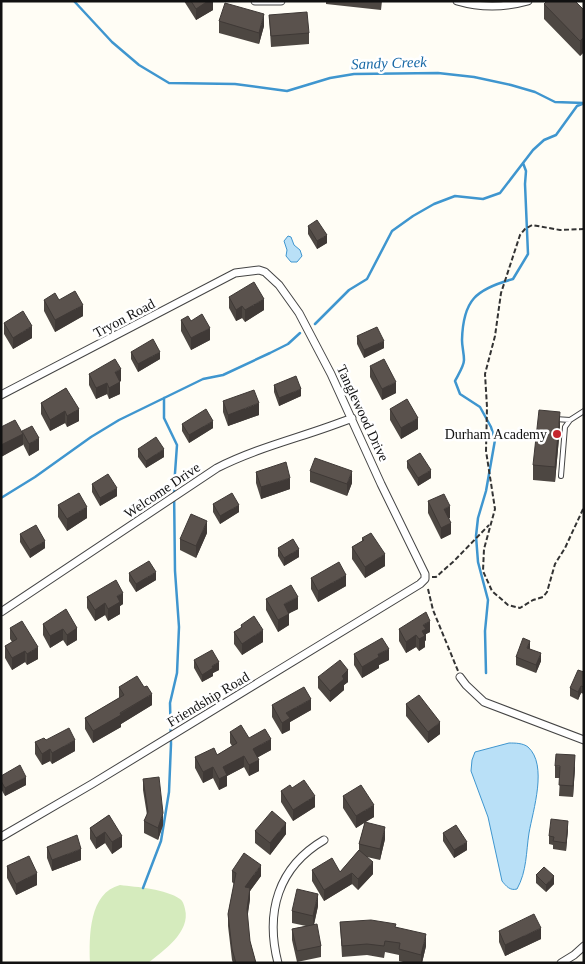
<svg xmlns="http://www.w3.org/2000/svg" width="585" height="964" font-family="Georgia,serif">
<rect width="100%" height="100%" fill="#fffdf5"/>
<path fill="#d5ebbd" d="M120,885C137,887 166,889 180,899C183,901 184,905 185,909C191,932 163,951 148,963H90C89,936 89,893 120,885Z"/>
<path fill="#b9e0f7" stroke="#3f96cf" d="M288,236L291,237L294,245L300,250L302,256L297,262H291L286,256L287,250L284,241Z
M509,743C515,743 523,743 528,747C548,765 533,810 529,833C526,852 527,871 517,889C510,891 506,886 502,881L488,817L471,771L472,760L475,752Z"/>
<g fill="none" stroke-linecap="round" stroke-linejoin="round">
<path stroke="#3f96cf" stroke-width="2.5" d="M74,1L112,42L139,65L169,83L235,84L287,91L330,78L354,74L438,73L474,77L511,85L535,92L555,102L584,103
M315,324L349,290L367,279L392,231L413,216L434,204L455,196L483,199L500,193L533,150L544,140L556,135L577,106L582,104
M1,498L35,477L91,437L119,420L203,379L223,375L270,353L288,344L300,333
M486,673L485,631L488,600L478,562L476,536L478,518L486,491L495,440L491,427L480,407L460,394L455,381C458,375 464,366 464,360C464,353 462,347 462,340C463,300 476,289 513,279L528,254L525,184L526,171L523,163
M143,888L161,841L169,792L171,744L170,703L177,673L179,627L175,571L174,487L177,445L164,418V398"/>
<defs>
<path id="service" d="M555,419L570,420
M561,476L565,427L570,420L584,411"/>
<path id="minor" d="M255,1H281
M457,1C481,8 503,8 528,1
M1,395L235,273L259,270L265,272L279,285L299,313L331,374L381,484L425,574V579L420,584L92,784L1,837
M1,612L217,468C260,446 308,436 352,418
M460,677L466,685L484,702L584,740
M278,963C265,912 278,867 324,840
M561,963L574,955L584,946"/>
</defs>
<use href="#service" stroke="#444" stroke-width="6"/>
<use href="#minor" stroke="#444" stroke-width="9"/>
<path stroke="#333" stroke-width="2" stroke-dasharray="5 2.5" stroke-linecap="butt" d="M584,229L560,230L532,225L525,229L520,235L501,293L495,336L485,374L487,407L486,451L495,509L484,549L483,571L492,591L508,605L520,608L533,600L543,597L547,592L555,564L565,548L584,507
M432,577H436L454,561L489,525
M428,589L433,610L458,671"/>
<use href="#service" stroke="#fff" stroke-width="4"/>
<use href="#minor" stroke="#fff" stroke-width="7"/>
</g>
<path fill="#4d4742" d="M184,1H213V10L196,20Z
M326,1H382L381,10L326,4Z
M544,4L584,10V52L580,56L544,19Z
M269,15L309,33V44L271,47Z
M219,21L264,26L259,44L219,33Z
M308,226L327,243L317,249L308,234Z
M229,297L264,310L245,322L242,318L236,321L229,308Z
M44,300H59L83,316L55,332L44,311Z
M181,320L191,321L210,340L191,350L181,331Z
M4,323L32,338L13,349L4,334Z
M357,336L384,348L364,358L357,344Z
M131,352L160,359L138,372L131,359Z
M370,366L396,393L382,400L370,377Z
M89,374L121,381H120V394L109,399L107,394L96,399L89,385Z
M274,385L301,396L279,406L274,392Z
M66,388L79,421L67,427L65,423L50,431L41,414V403Z
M223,401L259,415L228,426L223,412Z
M390,409L418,429L401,439L390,420Z
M182,424L213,428L189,443L182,431Z
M1,427L22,432L39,450L29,456L23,444L1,457Z
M560,427L555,482L533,480V465Z
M138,449L164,457L146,468L138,457Z
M407,461L431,478L418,486L407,468Z
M310,471L352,483L347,496L310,482Z
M256,472L290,489L261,499L256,483Z
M92,484L117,496L100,506L92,492Z
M428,501L450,518H449L451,534L441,539L428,513Z
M213,504L239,512L220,524L213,512Z
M58,505L87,518L67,531L58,517Z
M207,533L196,558L180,550V539Z
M20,534L45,548L30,558L20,542Z
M362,538L385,566L365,578L352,559V547L362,541Z
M278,548L299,557L284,566L278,556Z
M129,573L156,580L136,592L129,581Z
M311,578L346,586L318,602L311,589Z
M87,597L123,604L120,606V614L108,621L105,615L95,621L87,608Z
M266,599L298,609L289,613V625L278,632L266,610Z
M43,624L77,628V640L67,646L63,640L50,648L43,635Z
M241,625L263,642L242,655L234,644V632L241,628Z
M10,628L38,659L27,665L25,662L12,670L5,658V646L12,642L10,639Z
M399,629L430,632L426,634V640L425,641V647L419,651L416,647L406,653L399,641Z
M530,648V649L541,661L536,673L516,665V657Z
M354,654L389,660L379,665V668L362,678L354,665Z
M194,660L219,670L213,673V676L202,682L194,668Z
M584,672V694L581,693L578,700L570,696V688Z
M318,677L348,682L344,685V690L330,702L318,688Z
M119,687H144L152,705L121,724V727L93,743L85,729V718L119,698Z
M406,704L440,734L428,743L406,716Z
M272,705L311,710L290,722V730L282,734L272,717Z
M230,732L249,738L271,750L258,757L259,771L249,776L244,767L227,776V786L219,790L213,778L203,783L195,768V757L217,755L232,746L230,743Z
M46,740L75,751L52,764L50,761L42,765L35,754V742Z
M555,766L575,767L573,797L559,796L560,778H555Z
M1,776L26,785L5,796L1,789Z
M143,779L163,825L158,840L144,833V821L147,815L143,790Z
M292,788L315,807L293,821L281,802V791Z
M343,796L374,817L365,822L385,839L380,860L367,857L373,874L358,890L352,884L324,901L312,881V870L340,872L359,850V844L365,822L356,828L343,808Z
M109,815L122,847L112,854L105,843L96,849L90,839V828Z
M568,829L566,851L553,849V845L549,844V836Z
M255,831L286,834L270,855L255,843Z
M443,833L467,850L454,858L443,841Z
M47,847L81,860L52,871L47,858Z
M7,866L37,885L16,895L7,878Z
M232,871L261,876L250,891V899L247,917L250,941L256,963H233L232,960L228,926V914L234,884L232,882Z
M536,875L554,884L546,892L536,883Z
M318,906L314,925L321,946V957L297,962L292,940V929L306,926L292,923V911Z
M340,922L396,927L426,946L422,963H407L399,961V955L385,952L384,958L367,955L342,957Z
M499,931L541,939L505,956L499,942Z"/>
<path fill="#3f3936" d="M208,1H213V10L196,20V9Z
M264,14V26L259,44V33Z
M584,37V52L580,56V41Z
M327,235V243L317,249V241Z
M264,299V310L245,322V310Z
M83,305V316L55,332V320Z
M242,306V318L236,321V310Z
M32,326V338L13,349V338Z
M210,328V340L191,350V338Z
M384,341V348L364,358V350Z
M160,352V359L138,372V364Z
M121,369V381L115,384V372Z
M120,382V394L109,399V388Z
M396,382V393L382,400V389Z
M107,383V394L96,399V388Z
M301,389V396L279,406V398Z
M259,403V415L228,426V415Z
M79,409V421L67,427V416Z
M65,411V423L50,431V420Z
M560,412V427L555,482V467Z
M418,418V429L401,439V428Z
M213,421V428L189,443V435Z
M23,434V445L1,457V445Z
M39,438V450L29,456V444Z
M164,449V457L146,468V461Z
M431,470V478L418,486V478Z
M352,471V483L347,496V484Z
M290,478V489L261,499V487Z
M117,488V496L100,506V498Z
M239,505V512L220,524V516Z
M450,506V518L444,521V509Z
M87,507V518L67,531V519Z
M207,521V533L196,558V546Z
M451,523V534L441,539V528Z
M45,541V548L30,558V550Z
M299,549V557L284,566V558Z
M385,554V566L365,578V567Z
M156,572V580L136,592V584Z
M346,575V586L318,602V591Z
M123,593V604L120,606V614L108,621V609L117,596Z
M298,597V609L284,616V604Z
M105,603V615L95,621V610Z
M289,614V625L278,632V620Z
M430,621V632L426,634V640L425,641V647L419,651V639L422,631L423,625Z
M77,628V640L67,646V635Z
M63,629V640L50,648V636Z
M263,630V642L242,655V644Z
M416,635V647L406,653V642Z
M530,641V648L527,656V648Z
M38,647V659L27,665V654Z
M389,649V660L379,665V668L362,678V667L378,654Z
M25,651V662L12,670V658Z
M541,653V661L536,673V665Z
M219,662V670L213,673V676L202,682V675L212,666Z
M348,670V682L344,685V690L330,702V691L342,676Z
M581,686V693L578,700V692Z
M152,694V705L121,724V727L93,743V731Z
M311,699V710L290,722V730L282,734V723L286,713Z
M440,722V734L428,743V732Z
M271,739V750L253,760V749Z
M75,740V751L52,764V753Z
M50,749V761L42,765V754Z
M575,755V767L573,797V786Z
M244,756V767L227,776V786L219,790V779L223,767Z
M259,760V771L249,776V765Z
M213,767V778L203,783V772Z
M26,777V785L5,796V788Z
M315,796V807L293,821V810Z
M374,805V817L356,828V816Z
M163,813V825L158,840V828Z
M568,821V829L566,851V843Z
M286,823V834L270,855V843Z
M385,827V839L380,860V849Z
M105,832V843L96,849V838Z
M122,836V847L112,854V842Z
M467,842V850L454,858V850Z
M81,849V860L52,871V860Z
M373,862V874L358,890V879Z
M261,865V876L250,891V899L247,921L245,887Z
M37,873V885L16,895V884Z
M352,873V884L324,901V890Z
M554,876V884L546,892V885Z
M318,894V906L313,928V916Z
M541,928V939L505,956V945Z
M426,934V946L422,963H421V955Z"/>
<path fill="#5a524d" stroke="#3f3936" d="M191,1H208L196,9Z
M547,1H575L584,10V37L580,41L544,4Z
M225,3L264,14L259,33L219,21Z
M307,12L309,33L271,36L269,15Z
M317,220L327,235L317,241L308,226Z
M254,282L264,299L245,310L242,306L236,310L229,297Z
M75,291L83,305L55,320L44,300L55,293L59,300Z
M23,311L32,326L13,338L4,323Z
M202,314L210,328L191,338L181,320L188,316L191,321Z
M377,327L384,341L364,350L357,336Z
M153,339L160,352L138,364L131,352Z
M115,359L121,369L115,372L120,382L109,388L107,383L96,388L89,374Z
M384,359L396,382L382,389L370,366Z
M296,376L301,389L279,398L274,385Z
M66,388L79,409L67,416L65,411L50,420L41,403Z
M254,390L259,403L228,415L223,401Z
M407,399L418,418L401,428L390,409Z
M206,409L213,421L189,435L182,424Z
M539,410L560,412L555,467L533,465Z
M15,420L23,434L1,445V427Z
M32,426L39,438L29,444L22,431Z
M156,437L164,449L146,461L138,449Z
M420,453L431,470L418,478L407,461Z
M315,458L352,471L347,484L310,471Z
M286,462L290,478L261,487L256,472Z
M108,474L117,488L100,498L92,484Z
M79,493L87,507L67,519L58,505Z
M232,493L239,505L220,516L213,504Z
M444,494L450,506L444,509L451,523L441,528L428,501Z
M191,514L207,521L196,546L180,539Z
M36,525L45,541L30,550L20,534Z
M371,533L385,554L365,567L352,547L364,540L362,538Z
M293,539L299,549L284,558L278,548Z
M149,561L156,572L136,584L129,573Z
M339,562L346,575L318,591L311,578Z
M116,580L123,593L117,596L120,602L108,609L105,603L95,610L87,597Z
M291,585L298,597L284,604L289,614L278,620L266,599Z
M66,609L77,628L67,635L63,629L50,636L43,624Z
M426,612L430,621L423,625L426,629L422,631L425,636L419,639L416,635L406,642L399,629Z
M254,616L263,630L242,644L234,632L242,627L241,625Z
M22,621L38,647L27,654L25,651L12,658L5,646L17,639L10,628Z
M382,638L389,649L378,654L379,657L362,667L354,654Z
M523,638L530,641L527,648L541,653L536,665L516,657Z
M212,650L219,662L212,666L213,668L202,675L194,660Z
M340,660L348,670L342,676L344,679L330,691L318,677Z
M578,670L584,672V687L581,686L578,692L570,688Z
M137,676L144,687L147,686L152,694L120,713L121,715L93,731L85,718L124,695L119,687Z
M304,687L311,699L286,713L290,718L282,723L272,705Z
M419,695L440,722L428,732L406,704Z
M241,725L249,738L265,729L271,739L253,749L259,760L249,765L244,756L223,767L227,775L219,779L213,767L203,772L195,757L214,748L217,755L237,743L230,732Z
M69,728L75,740L52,753L50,749L42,754L35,742L44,738L46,740Z
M556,754L575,755L573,786L559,785L560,766H555Z
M20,765L26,777L5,788L1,781V776Z
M159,777L163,813L158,828L144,821L148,812L143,779Z
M304,780L315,796L293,810L281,791L290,785L292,788Z
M361,785L374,805L356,816L343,796Z
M272,811L286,823L270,843L255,831Z
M109,815L122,836L112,842L105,832L96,838L90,828Z
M551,819L568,821L566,843L553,841L554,837L549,836Z
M365,822L385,827L380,849L359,844Z
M456,825L467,842L454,850L443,833Z
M77,835L81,849L52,860L47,847Z
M359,850L373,862L358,879L352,873L324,890L312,870L332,858L340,872Z
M244,853L261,865L245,887L250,888L247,909L250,941L256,963H236L232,949L228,914L236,873L232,871Z
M29,856L37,873L16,884L7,866Z
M544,867L554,876L546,885L536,875Z
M297,889L318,894L313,916L292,911Z
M534,914L541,928L505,945L499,931Z
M371,920L396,924L395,927L426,934L421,955L399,949L400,943L385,941L384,946L367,944L342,946L340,922Z
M317,924L321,946L297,951L292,929Z"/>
<circle fill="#c4262e" stroke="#fff" stroke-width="2" cx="557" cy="434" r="5"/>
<g text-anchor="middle" stroke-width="5" stroke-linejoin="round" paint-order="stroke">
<g font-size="14" fill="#111" stroke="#fff">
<text transform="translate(124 318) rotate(-28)" y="5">Tryon Road</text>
<text transform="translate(363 413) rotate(65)" y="5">Tanglewood Drive</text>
<text transform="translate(162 490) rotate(-34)" y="5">Welcome Drive</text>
<text transform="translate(208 699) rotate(-31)" y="5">Friendship Road</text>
</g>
<g font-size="14" fill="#111" stroke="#fff" text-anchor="end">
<text x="547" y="439">Durham Academy</text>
</g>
<g font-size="15" font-style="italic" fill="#1768a6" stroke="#fff">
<text transform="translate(389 63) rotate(-2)" y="5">Sandy Creek</text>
</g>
</g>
<rect width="585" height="964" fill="none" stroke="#111111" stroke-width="5"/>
</svg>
